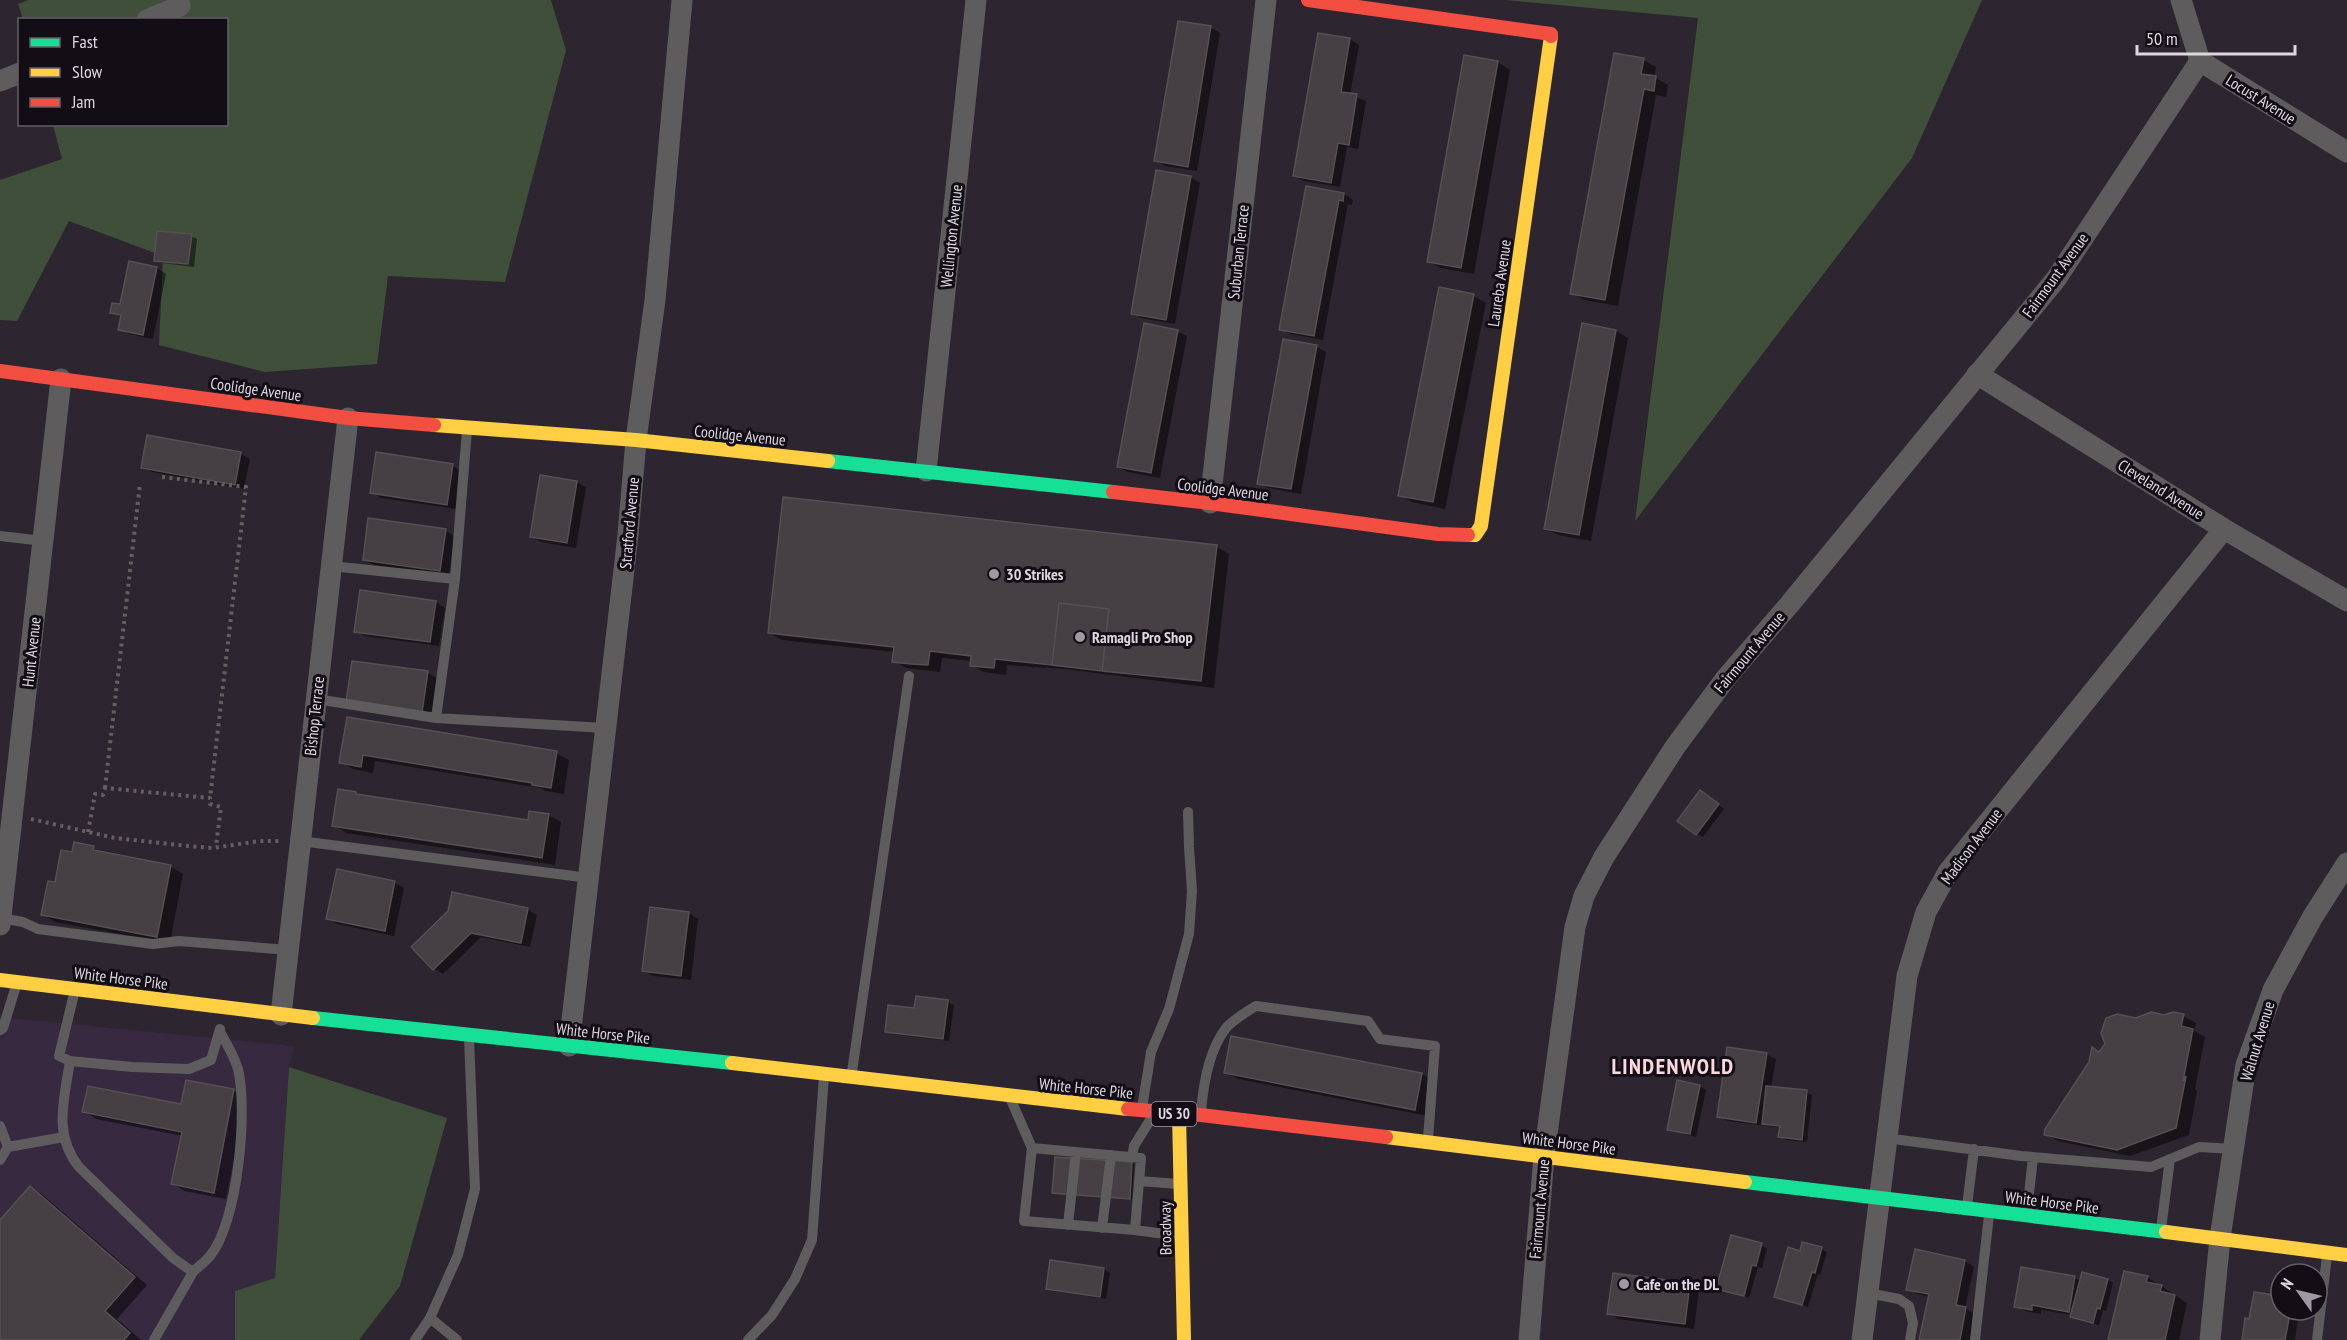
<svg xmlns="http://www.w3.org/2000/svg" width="2347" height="1340" font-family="'PT Sans Narrow',sans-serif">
<rect width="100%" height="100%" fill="#2d2630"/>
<path fill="#37293f" d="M0,1017L294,1046L289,1067L275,1278L235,1291V1340H0Z"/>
<path fill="#3f4f39" d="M28,0H551L566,50L505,282L388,276L377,364L265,372L159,345L163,256L69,221L17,321L0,320V180L62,159L53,125L226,124V20L23,19L18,4Z
M1506,0H1982L1912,158L1635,521L1698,18Z
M289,1067L447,1118L400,1286L359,1340H235V1291L275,1278Z"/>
<path fill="#0007" d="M1179,22L1211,28L1220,33L1197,171L1165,166L1156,160Z
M1350,39L1359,45L1350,95L1366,101L1358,149L1347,147L1340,187L1304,181L1295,176Z
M1465,57L1498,62L1510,70L1474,274L1441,268L1428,261Z
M1643,60L1656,67L1654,77L1668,85L1666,97L1656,95L1618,306L1584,300L1572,293Z
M1157,171L1191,177L1200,183L1175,324L1141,318L1132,313Z
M1307,188L1344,194L1353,200L1352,205L1348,204L1323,340L1290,334L1281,329Z
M191,236L197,239L194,267L162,263L156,260Z
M130,263L157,268L166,274L153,339L129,334L119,329L122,318L112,312L121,306Z
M1473,296L1486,303L1445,509L1412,502L1400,495Z
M1583,325L1616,331L1628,338L1591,541L1558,535L1546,528Z
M1177,331L1187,336L1160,478L1128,472L1118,467Z
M1317,347L1326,352L1301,494L1268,488L1259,483Z
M241,454L250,459L244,489L152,472L143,467Z
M377,454L453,466L462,471L456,509L381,498L371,492Z
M576,482L586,487L576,548L541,542L532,537Z
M445,530L454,536L449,575L374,565L364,560Z
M1217,547L1229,554L1214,688L1064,669L1007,665L1006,675L984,672L972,665V661L942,658L940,672L906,668L894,661L895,652L782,640L769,633Z
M436,602L445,608L439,646L365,636L356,631Z
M353,663L428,673L437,678L432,717Z
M348,719L556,753L569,760L564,794L546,791L540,788L375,761L373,773L353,769L341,762Z
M356,793L362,797L529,822L549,815L561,822L555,865L346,833L334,825Z
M1706,795L1724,809L1703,837L1697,834Z
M93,848L104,854L171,867L183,874L170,943L55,922L43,915L56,884L73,854Z
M395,883L404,888L394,936L337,924L328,918Z
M651,909L689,913L698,919L691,980L653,976L644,970Z
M528,910L537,915L530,947L481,937L443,974L434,968L413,947Z
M948,1002L954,1005L949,1041L892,1034L886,1031Z
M2183,1016L2196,1023L2194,1031L2205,1037L2195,1089L2197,1091L2189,1135L2130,1156L2058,1141L2046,1134L2100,1054L2136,1019Z
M1766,1054L1776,1059L1771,1088L1806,1092L1812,1095L1807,1142L1786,1140L1780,1136L1781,1128L1728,1121L1718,1116Z
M1225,1072L1422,1074L1434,1081L1428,1116L1238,1079Z
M187,1082L234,1091L246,1098L226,1199L185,1191L173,1184L183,1136L96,1119L84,1111L183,1106Z
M1700,1086L1706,1090L1696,1137L1669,1129Z
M1132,1163L1134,1165L1132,1199L1054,1193Z
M30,1187L43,1195L147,1285L117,1319L141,1340H0V1222Z
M1732,1237L1767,1248L1762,1268L1758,1267L1749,1298L1718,1288Z
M1821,1249L1827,1252L1820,1275L1818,1274L1808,1307L1775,1296L1801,1252Z
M1916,1251L1965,1261L1974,1267L1965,1308L1975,1314L1970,1340H1920L1930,1297L1917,1294L1908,1289Z
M1104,1269L1110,1273L1106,1299L1053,1291L1047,1288Z
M2022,1269L2075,1278L2081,1281L2108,1280L2113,1283L2106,1311L2103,1310L2099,1325L2078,1320L2072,1315L2041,1310V1314L2025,1311L2016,1306Z
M2147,1277L2187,1303L2179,1340H2110Z
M1690,1285L1699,1290L1694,1329L1618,1319L1609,1313Z
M2281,1298V1310H2292L2291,1315L2298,1319L2295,1340H2243L2251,1321Z"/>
<path fill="#463f43" stroke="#575052" stroke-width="1.5" d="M1178,21L1211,26L1188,167L1154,161Z
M1318,33L1350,38L1341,92L1357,94L1349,145L1338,143L1331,183L1293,176Z
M1614,53L1644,58L1641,74L1656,76L1654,91L1644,89L1605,300L1570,294Z
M1464,55L1498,61L1461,268L1427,262Z
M1156,170L1191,176L1166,320L1131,314Z
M1306,186L1344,193L1343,201L1339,200L1314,336L1279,330Z
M157,231L192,234L188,264L154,261Z
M129,261L157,267L143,335L118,330L121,315L110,313L112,303L120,304Z
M1439,287L1474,294L1433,502L1398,496Z
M1144,323L1178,330L1151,473L1117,467Z
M1582,323L1616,330L1579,535L1544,529Z
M1283,339L1317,345L1291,489L1257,484Z
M147,435L241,452L235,485L141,468Z
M376,452L453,464L447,505L370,493Z
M540,475L577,481L567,543L530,537Z
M783,497L1217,545L1201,681L1102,671L1109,609L1059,603L1052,665L995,659L994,668L970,666L971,656L930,651L928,665L911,664L892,662L894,647L768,633Z
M368,518L446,529L440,571L363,560Z
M360,590L436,601L430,642L354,632Z
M1059,603L1109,609L1102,671L1052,665Z
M352,661L428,671L422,713L346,702Z
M347,717L557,751L551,788L532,785V783L363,755L361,767L339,763Z
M338,789L356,792V794L528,820L529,811L549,814L542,858L332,826Z
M1700,790L1719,804L1696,835L1677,821Z
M74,842L94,846L93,850L171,865L157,937L41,915L48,881L55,882L61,850L72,852Z
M337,869L395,881L385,931L326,919Z
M452,892L528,908L521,943L471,933L433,970L411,947L448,911Z
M650,907L689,912L681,976L642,971Z
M916,996L948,1000L943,1039L885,1032L888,1005L914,1008Z
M2151,1012L2164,1015L2173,1012L2184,1014L2181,1026L2193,1029L2183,1081L2186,1076L2176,1128L2117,1150L2044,1135L2045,1129L2089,1062L2092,1047L2099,1052L2105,1044L2101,1033L2106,1018L2117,1014L2136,1018Z
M1231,1036L1422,1073L1415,1110L1224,1073Z
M1727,1047L1767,1053L1756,1123L1717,1117Z
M186,1080L234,1089L214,1193L171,1184L182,1132L82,1112L88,1086L181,1104Z
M1677,1080L1700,1085L1690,1134L1667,1130Z
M1766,1086L1807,1090L1802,1140L1778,1137L1780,1126L1762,1124Z
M1055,1157L1132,1162L1130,1199L1052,1193Z
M30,1186L135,1277L105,1311L130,1333L124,1340H0V1220Z
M1731,1235L1762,1243L1756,1266L1752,1265L1744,1296L1716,1289Z
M1802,1242L1822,1247L1815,1273L1812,1272L1802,1305L1774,1297L1788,1247L1800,1251Z
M1915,1249L1965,1260L1956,1305L1966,1307L1960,1340H1919L1929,1294L1906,1290Z
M1050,1260L1104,1268L1100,1297L1046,1289Z
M2021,1267L2075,1276L2069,1312L2032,1305V1310L2014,1307Z
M2124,1271L2148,1276L2146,1282L2162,1285L2160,1291L2175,1295L2165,1340H2108Z
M2082,1272L2108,1279L2100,1309L2097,1308L2093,1323L2070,1317Z
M1613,1273L1690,1283L1685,1324L1607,1314Z
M2254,1292L2281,1296V1310L2290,1313L2285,1340H2242L2245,1318L2249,1319Z"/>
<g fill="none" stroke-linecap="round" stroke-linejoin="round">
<path stroke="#636061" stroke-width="4" stroke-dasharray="3 4.5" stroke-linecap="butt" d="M162,477L246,487L210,798
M105,788L140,484
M31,819L115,838L188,846L212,848L260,841H281
M88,832L95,794L103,795L105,788L210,798V804L221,807L216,846"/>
<path stroke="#5e5c5c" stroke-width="10" d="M0,536L43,541
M331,566L455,579L436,718L605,728
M455,579L467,430
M316,699L436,718
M300,841L589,878
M1,918L23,922L38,929L153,944L179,941L288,950
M74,994L59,1056L70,1061L132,1067L189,1069L211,1060L220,1029
M0,1030L3,1028L16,986
M70,1061C64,1100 53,1134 79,1167L173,1258L193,1272C198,1267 205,1262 210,1256C238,1222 248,1111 238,1069C234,1056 227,1044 220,1032
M852,1072L909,676
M1011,1100L1032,1148L1024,1221L1135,1230L1141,1158L1032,1148
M1142,1108L1151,1052L1169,1009L1189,934L1192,891L1189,847L1188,812
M1201,1113C1203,1086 1209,1050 1226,1028C1234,1019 1246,1012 1256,1006L1368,1021L1380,1039L1435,1046L1428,1139
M0,1126L8,1147L0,1160
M1886,1138L2021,1156L2151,1167L2199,1147L2233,1149
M8,1147L64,1137
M1132,1157L1134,1146L1152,1117
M1139,1181L1178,1184
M1967,1206L1974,1149
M2027,1213L2033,1157
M1068,1225L1076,1152
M1102,1228L1111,1155
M2161,1229L2170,1159
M1135,1230L1179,1236
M1868,1293L1899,1299L1909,1306L1913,1323L1910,1340
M430,1318L457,1340
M154,1340L193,1272
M415,1340L430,1318L458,1255L475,1189L469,1038
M748,1340L772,1315L795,1279L812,1240L824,1076
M1975,1340L1989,1215
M2317,1340L2327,1256"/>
<path stroke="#5e5c5c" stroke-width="21" d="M2181,0L2200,61L2347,152
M147,20L180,6L177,0
M0,81L20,73
M1977,374L2224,529L2347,601
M926,471L976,0
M1210,503L1266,0
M0,925L61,379
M281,1015L348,418
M569,1046L628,535L636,440L655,300L682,0
M1529,1340L1544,1156L1575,927L1584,896L1604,857L1675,747L1726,678L1789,605L2056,279L2200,61
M1862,1340L1907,976L1926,912L1948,872L2224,529
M2210,1340L2220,1238L2246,1065L2273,990L2312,918L2347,863"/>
<path stroke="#16e098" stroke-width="14" d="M828,461L1113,492
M313,1018L732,1063
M1745,1182L2166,1232"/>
<path stroke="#ffcf43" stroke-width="14" d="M434,425L636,440L828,461
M1468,535H1475L1481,526L1551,36
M0,980L313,1018
M732,1063L1128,1109
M1179,1115L1184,1340
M1386,1137L1745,1182
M2166,1232L2347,1255"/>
<path stroke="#f24e42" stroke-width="14" d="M1308,0L1551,34V36
M0,371L348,418L434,425
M1113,492L1210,503L1438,534L1468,535
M1128,1109L1201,1115L1386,1137"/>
</g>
<g fill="#a099a4" stroke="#130e16" stroke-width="2">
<circle cx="994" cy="574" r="6"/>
<circle cx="1080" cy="637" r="6"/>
<circle cx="1624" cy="1284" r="6"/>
</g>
<g text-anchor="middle" stroke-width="6" stroke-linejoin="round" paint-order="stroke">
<rect fill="#130e16" stroke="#a19ba5" stroke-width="1.5" x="1151.5" y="1102" width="45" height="24" rx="4.5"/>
<g font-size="15" font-weight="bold" fill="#ded7e2">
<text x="1174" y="1119">US 30</text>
</g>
<g font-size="16" fill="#ded7e2" stroke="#130e16">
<text transform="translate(2261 99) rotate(32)" y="6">Locust Avenue</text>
<text transform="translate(951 236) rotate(-84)" y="6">Wellington Avenue</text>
<text transform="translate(1238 252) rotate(-84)" y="6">Suburban Terrace</text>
<text transform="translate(2055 275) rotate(-54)" y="6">Fairmount Avenue</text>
<text transform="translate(1499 283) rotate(-82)" y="6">Laureba Avenue</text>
<text transform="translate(256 389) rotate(8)" y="6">Coolidge Avenue</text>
<text transform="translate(740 435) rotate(6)" y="6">Coolidge Avenue</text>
<text transform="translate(1223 489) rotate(7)" y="6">Coolidge Avenue</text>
<text transform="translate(2161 489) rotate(32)" y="6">Cleveland Avenue</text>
<text transform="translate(629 523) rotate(-85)" y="6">Stratford Avenue</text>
<text transform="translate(31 652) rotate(-84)" y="6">Hunt Avenue</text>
<text transform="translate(1749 652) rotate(-50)" y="6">Fairmount Avenue</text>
<text transform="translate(314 716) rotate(-84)" y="6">Bishop Terrace</text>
<text transform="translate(1971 846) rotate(-53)" y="6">Madison Avenue</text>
<text transform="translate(121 978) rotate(7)" y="6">White Horse Pike</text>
<text transform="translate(603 1033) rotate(6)" y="6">White Horse Pike</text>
<text transform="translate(2257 1041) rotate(-73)" y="6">Walnut Avenue</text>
<text transform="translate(1086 1088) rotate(6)" y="6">White Horse Pike</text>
<text transform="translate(1569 1143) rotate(7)" y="6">White Horse Pike</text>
<text transform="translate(2052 1202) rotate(7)" y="6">White Horse Pike</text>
<text transform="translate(1539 1209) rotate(-85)" y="6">Fairmount Avenue</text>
<text transform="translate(1165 1228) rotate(-91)" y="6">Broadway</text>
</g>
<g font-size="16" font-weight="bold" fill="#ded7e2" stroke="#130e16" text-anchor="start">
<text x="1006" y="580">30 Strikes</text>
<text x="1092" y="643">Ramagli Pro Shop</text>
<text x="1636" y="1290">Cafe on the DL</text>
</g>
<g font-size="22" font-weight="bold" letter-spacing="1.5" fill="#fbd8de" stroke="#130e16">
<text x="1673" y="1074">LINDENWOLD</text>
</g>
</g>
<rect x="18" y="18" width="210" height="108" fill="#130e16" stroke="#645e68" stroke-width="1.5"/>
<rect x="30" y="38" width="30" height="9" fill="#16e098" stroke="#645e68" stroke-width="1.5"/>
<text x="72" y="48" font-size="18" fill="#ded7e2">Fast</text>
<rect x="30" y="68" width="30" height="9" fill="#ffcf43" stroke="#645e68" stroke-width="1.5"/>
<text x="72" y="78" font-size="18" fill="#ded7e2">Slow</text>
<rect x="30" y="98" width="30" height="9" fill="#f24e42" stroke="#645e68" stroke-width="1.5"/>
<text x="72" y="108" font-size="18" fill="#ded7e2">Jam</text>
<g transform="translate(2299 1292) rotate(304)"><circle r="28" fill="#130e16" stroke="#645e68" stroke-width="1.5"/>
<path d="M0-4.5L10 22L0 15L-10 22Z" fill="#a099a4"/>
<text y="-9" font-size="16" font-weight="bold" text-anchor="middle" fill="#ded7e2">N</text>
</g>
<path d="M2137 45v9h158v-9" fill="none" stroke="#ded7e2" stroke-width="3"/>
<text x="2146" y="45" font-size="18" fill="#ded7e2" stroke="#130e16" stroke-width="4.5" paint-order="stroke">50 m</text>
</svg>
